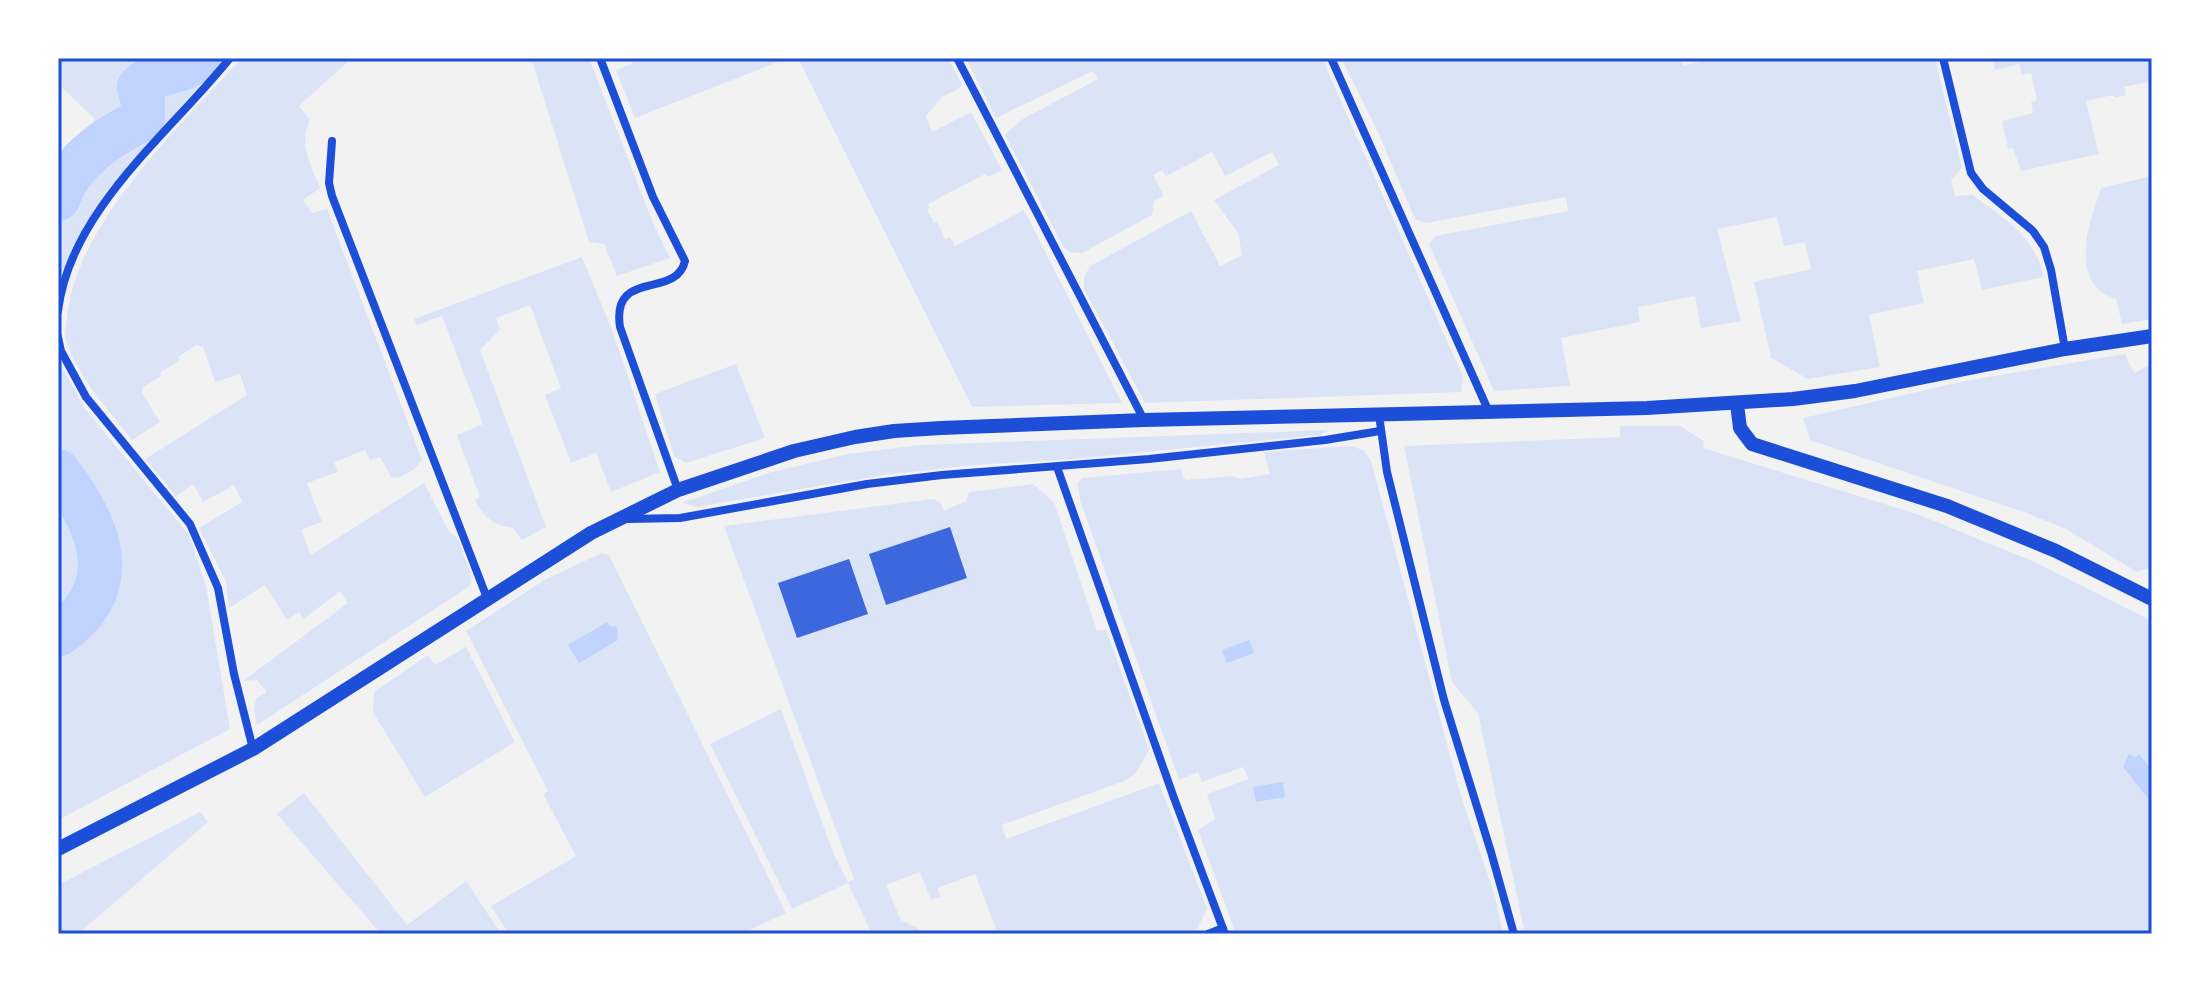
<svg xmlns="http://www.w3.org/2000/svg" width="2210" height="992" font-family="Helvetica,sans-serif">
<rect width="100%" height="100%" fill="#f2f2f2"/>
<path fill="#dbe4f7" d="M58,58H224L105,193L58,280V159L95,119L58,84Z
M242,58H352L299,106L310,120C298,146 311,163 320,188L303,200L312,213L327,209L422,460L415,469L398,478L391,477L380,457L370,460L365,450L334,462L338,472L307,483L322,522L301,530L311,555L424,483L448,530L458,539L471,575L470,586L257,725L254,711L256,698L267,692L257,680L243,681L348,603L340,591L304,619L299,612L287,620L265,585L229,608L226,581L199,528L242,502L234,485L203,502L193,484L176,496L145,459L247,395L240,374L215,382L203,347L196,345L178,357L180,360L160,373L162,376L143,387L142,393L160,422L132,440C109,410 79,379 67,343C64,336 66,327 67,319C74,225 181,125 242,58Z
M531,58H589L653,223L670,258L617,276L604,244L589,242Z
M630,58H788L635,118L616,70L632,64Z
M798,58H948L962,84L959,89L942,97L926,116L932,132L971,112L1002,170L988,177L985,174L928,204L929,208L927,210L934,223L937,222L945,239L950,237L955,246L1024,210L1122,403L972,407Z
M966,58H1322L1463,377L1461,392L1145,403L1084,289V277L1090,266L1191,211L1220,266L1242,255L1238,233L1214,200L1279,165L1272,152L1225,176L1212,152L1166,176L1162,170L1153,175L1164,196L1154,201L1152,215L1082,253L1070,252L1064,248L1005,135L1021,120L1098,79L1093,71L996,118Z
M1341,58H1679L1683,66L1716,58H1935L1962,168L1951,180L1955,196L1973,195C2005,220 2034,235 2044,277L1982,290L1974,259L1917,271L1924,303L1869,315L1880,367L1808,379L1771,358L1754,282L1811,269L1805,242L1784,246L1777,217L1717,229L1741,321L1701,328L1695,296L1638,307L1640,322L1561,338L1570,386L1494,391L1429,244L1435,236L1568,211L1566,197L1426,223L1415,219L1377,130Z
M1986,58H2152V81L2124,87L2126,95L2115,98L2113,95L2086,101L2099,154L2021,171L2013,148L2008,149L2002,121L2033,113L2031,102L2037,100L2031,73L2022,75L2019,64L1995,70L1992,59Z
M2152,176V319L2122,324L2116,299C2111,297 2102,294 2099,290C2073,264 2091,218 2101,188Z
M582,257L612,330L660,472L611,492L596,453L571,463L545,395L561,388L530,305L496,318L500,330L480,350L546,527L522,540L513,528C493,525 484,518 475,500L480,497L457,435L483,424L442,316L417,325L414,319Z
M2125,354L2134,373L2150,365L2149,359L2152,355V567L2137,572L2066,529L2024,512L1810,440L1803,418L1965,381Z
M58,360L86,410L189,535L206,586L230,729L58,820Z
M736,364L765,438L686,463L674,456L655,394Z
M1620,426H1680L1704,441L1703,448L1917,514L2037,563L2152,621V934H1525L1478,713L1452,682L1404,446L1620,437Z
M1329,430L1320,435L1073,459L975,465L883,475L697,507L682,503L768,473L848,454L920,445Z
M1351,446L1363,450L1371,461L1461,796L1495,896L1503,934H1236L1198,830L1215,819L1207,794L1249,779L1243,767L1202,782L1198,772L1179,780L1080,500L1078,483L1082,478L1181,469L1183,478L1187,480L1232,476L1240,479L1270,474L1264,452Z
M1033,484L1054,502L1097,631L1106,629L1149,750L1135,774L1124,781L1002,825L1006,839L1159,783L1207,909L1197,929L1183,934H998L975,874L938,888L940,897L931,900L920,872L886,885L901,920L919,929L921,934H872L848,883L792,909L710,744L781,709L834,855L848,882L854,879L724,526L933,499L940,502L944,511L966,501L969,492Z
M602,553L609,555L786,913L741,934H509L491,906L576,856L543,794L548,791L466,631L546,579Z
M466,647L515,742L425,797L373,712L374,692L428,655L435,665Z
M304,793L407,925L466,881L501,934H381L277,814Z
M200,812L208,822L78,934H58V885Z"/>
<path fill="#bfd3fe" d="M607,622L610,626L617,627L618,640L579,663L568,645Z
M1249,640L1254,653L1227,663L1222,650Z
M2129,754L2135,757L2139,754L2152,770L2150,801L2123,767Z
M1283,782L1285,797L1256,802L1253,787Z"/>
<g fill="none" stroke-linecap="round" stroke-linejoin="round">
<path stroke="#bfd3fe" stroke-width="44" d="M58,199C72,159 107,138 143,119V103L139,87C154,70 184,75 199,58
M58,471C102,527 125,588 58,635"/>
</g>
<path fill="#3d67dc" d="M950,527L967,578L886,605L869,554Z
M849,559L868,614L797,638L778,583Z"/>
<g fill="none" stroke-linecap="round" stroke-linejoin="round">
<path stroke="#1d4ed8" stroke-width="8" d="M600,58L653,197L685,261C676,300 611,268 620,327L678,490
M957,58L1144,420
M1331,58L1489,412
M1943,58L1971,173L1983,189L2033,231L2044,247L2051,270L2065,349
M332,141L329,183L332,196L487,598
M58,311C70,210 170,133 230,58
M58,337L61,351L86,397L190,524L218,588L234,674L253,749
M1379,415L1387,472L1444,700L1491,852L1514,934
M1057,467L1174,798L1225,934
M627,519L680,518L867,484L942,475L1149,459L1325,440L1380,431
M1208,934L1223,928"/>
<path stroke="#1d4ed8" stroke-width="14" d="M1737,404L1740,428L1752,444L1947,506L2056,551L2152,599
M58,849L253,749L591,533L678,490L794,451L855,437L894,431L941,428L1144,420L1647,408L1793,399L1855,391L2065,349L2152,336"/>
</g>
<rect width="2210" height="992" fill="none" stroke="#ffffff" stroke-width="120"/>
<rect x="60" y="60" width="2090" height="872" fill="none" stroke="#1d4ed8" stroke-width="3"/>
</svg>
